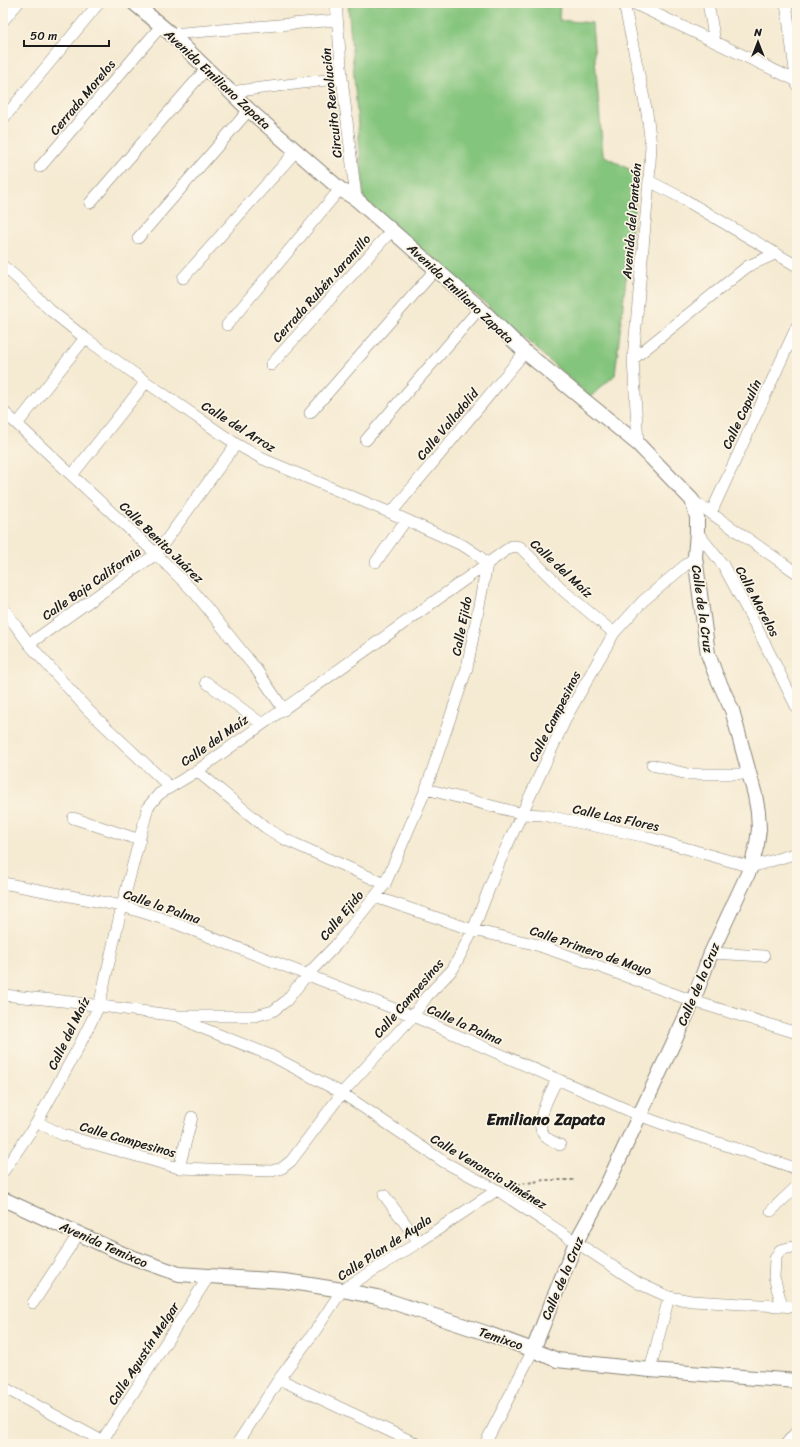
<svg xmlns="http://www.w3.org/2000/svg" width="800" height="1447" font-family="Sriracha,sans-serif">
<rect width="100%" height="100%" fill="#fcf5e5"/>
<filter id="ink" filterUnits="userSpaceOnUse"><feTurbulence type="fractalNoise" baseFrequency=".025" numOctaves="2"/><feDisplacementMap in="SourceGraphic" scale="8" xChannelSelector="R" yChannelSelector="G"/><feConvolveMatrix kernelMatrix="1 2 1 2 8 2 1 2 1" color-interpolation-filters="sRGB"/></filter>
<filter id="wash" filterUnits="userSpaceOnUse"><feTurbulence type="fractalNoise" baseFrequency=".012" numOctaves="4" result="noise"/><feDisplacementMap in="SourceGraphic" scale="16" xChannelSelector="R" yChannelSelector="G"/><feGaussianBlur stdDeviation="0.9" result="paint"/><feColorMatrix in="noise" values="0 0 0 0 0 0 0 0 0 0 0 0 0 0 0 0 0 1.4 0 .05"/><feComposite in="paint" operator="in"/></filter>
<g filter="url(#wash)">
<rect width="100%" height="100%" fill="#f5ead2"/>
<path fill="#84c57d" stroke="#50704c" d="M348,3H560L559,20L592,23L603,155L638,174L615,375L590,397L477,296L364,200Z"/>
</g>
<g filter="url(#ink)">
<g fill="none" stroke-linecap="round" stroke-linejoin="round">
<defs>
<path id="minor" d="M336,3L342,78L356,199
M624,3L647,113L651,145L649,181L633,359L638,444
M633,3L797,81
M708,3L715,42
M786,3L797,85
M3,21L18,3
M171,34L337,20
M230,92L342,78
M3,119L99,3
M40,167L161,26
M649,181L680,197L797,266
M90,203L206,69
M138,238L249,110
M3,266L16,277L50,310L85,338L146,382L236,444L263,459L391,513L464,546L479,556L487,564L467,668L426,789L385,884L336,945L306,976L286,1001L273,1011L255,1016H178L63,1001L3,995
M183,278L296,151
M227,325L340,189
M633,359L748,266L775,254
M271,365L392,230
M3,411L156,554L195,593L256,669L284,710
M310,413L436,269
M18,423L85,338
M366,440L480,308
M72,475L146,382
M692,500L797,573
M391,513L525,352
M711,513L797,326
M697,532L723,565L759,632L797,708
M376,562L406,520
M3,608L29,644L88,710L170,787
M29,644L156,554L236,444
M206,682L262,724
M652,765L687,774H749
M197,771L265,827L284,839L385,884
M426,789L523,814L543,815L647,837L751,867L797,853
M73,818L140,840
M3,883L122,906L164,919L413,1016L639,1115C691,1136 745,1150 797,1169
M375,897L473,930L534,944L595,965L693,1001L797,1033
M711,953L764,956
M180,1017L197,1026L270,1055L342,1093L444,1162L497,1190L638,1283L669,1297L692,1301L797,1307
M557,1079C551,1093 533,1122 544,1135C547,1140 555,1142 560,1145
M37,1122L63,1135L179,1168L272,1171L282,1168L291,1161L342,1093L413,1016L427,996L453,969L473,930L499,863L568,714L614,633L643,601L695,557
M179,1168L192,1117
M3,1172L37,1122L78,1048L99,1006L122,906L148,807L159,794L197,771L512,546L520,547L565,592L614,633
M384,1195L419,1242
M771,1211L797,1186
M33,1303L79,1233
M782,1306L774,1277L775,1259L780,1250L797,1246
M650,1370L669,1297
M279,1379L417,1444
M3,1387L102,1441L111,1444
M100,1444L209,1276
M237,1444L279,1379L315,1331L342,1290L419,1242L497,1190
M485,1444L533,1350
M786,1444L797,1431"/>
<path id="major" d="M134,3L171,34L249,110L340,189L356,199L480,308L525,352L638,444L692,500L697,517V532L695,557L708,654L715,673L732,710L755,795L758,812L759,829L757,844L751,867L711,953L693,1001L607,1185L576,1242L533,1350
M3,1199L123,1254L179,1274L285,1281L342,1290L377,1297L489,1334L533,1350L557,1360L650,1370L797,1381"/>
</defs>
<use href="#minor" stroke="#888377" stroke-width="12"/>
<use href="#major" stroke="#888377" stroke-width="16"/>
<path stroke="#888377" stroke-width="2" stroke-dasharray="3 3" stroke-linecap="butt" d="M511,1186L544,1180H574"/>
<use href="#minor" stroke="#fff" stroke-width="11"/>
<use href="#major" stroke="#fff" stroke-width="14"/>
</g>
</g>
<g text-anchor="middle" stroke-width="3.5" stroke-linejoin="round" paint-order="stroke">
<g font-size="13" fill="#1c1c1c" stroke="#fcf5e5">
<text transform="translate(218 79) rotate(43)" y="5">Avenida Emiliano Zapata</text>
<text transform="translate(82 97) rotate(-50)" y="5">Cerrada Morelos</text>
<text transform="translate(331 103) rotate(-96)" y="5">Circuito Revolución</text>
<text transform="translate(631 221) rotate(-85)" y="5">Avenida del Panteón</text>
<text transform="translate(321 288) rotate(-48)" y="5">Cerrada Rubén Jaramillo</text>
<text transform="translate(461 293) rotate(43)" y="5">Avenida Emiliano Zapata</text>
<text transform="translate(741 414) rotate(-65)" y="5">Calle Capulín</text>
<text transform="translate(447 424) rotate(-50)" y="5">Calle Valladolid</text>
<text transform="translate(239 426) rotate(32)" y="5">Calle del Arroz</text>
<text transform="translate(162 542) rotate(44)" y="5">Calle Benito Juárez</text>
<text transform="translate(562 568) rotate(43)" y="5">Calle del Maíz</text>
<text transform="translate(91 583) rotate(-35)" y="5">Calle Baja California</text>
<text transform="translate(758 601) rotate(62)" y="5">Calle Morelos</text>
<text transform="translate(703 609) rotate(82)" y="5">Calle de la Cruz</text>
<text transform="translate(461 626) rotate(-79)" y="5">Calle Ejido</text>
<text transform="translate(554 716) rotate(-63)" y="5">Calle Campesinos</text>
<text transform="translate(214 740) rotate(-35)" y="5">Calle del Maíz</text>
<text transform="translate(616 817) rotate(12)" y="5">Calle Las Flores</text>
<text transform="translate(162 906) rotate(19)" y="5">Calle la Palma</text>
<text transform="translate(341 915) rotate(-50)" y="5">Calle Ejido</text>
<text transform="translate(591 950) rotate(19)" y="5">Calle Primero de Mayo</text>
<text transform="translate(698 984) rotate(-67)" y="5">Calle de la Cruz</text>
<text transform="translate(408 998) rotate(-49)" y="5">Calle Campesinos</text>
<text transform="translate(465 1024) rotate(24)" y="5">Calle la Palma</text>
<text transform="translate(68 1033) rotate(-64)" y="5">Calle del Maíz</text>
<text transform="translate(128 1139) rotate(16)" y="5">Calle Campesinos</text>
<text transform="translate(489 1171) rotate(31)" y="5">Calle Venancio Jiménez</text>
<text transform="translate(104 1244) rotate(24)" y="5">Avenida Temixco</text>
<text transform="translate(384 1247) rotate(-33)" y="5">Calle Plan de Ayala</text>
<text transform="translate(562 1278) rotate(-67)" y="5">Calle de la Cruz</text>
<text transform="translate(501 1338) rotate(19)" y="5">Temixco</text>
<text transform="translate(143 1353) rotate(-57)" y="5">Calle Agustín Melgar</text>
</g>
<g font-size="17" font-weight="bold" fill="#1c1c1c" stroke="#fcf5e5">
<text x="546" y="1125">Emiliano Zapata</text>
</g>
</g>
<rect width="800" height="1447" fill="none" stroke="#fcf5e5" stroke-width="16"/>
<g transform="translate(758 42)" stroke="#fcf5e5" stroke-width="3" paint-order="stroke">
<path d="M0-3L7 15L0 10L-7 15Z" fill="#1c1c1c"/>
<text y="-6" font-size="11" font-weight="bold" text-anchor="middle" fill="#1c1c1c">N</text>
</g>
<path d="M24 40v6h85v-6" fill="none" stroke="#1c1c1c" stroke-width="2"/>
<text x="30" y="40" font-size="12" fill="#1c1c1c" stroke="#fcf5e5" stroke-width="3" paint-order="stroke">50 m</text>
</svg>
